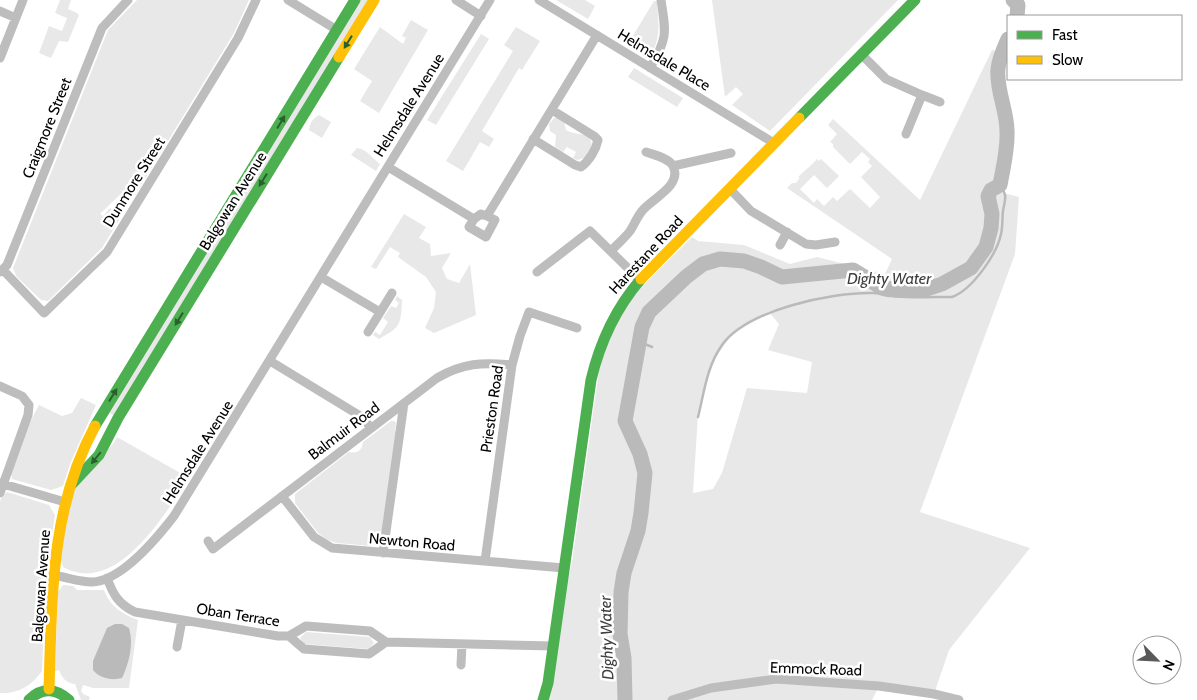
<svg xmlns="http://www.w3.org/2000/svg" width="1197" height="700" font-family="Cabin,sans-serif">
<rect width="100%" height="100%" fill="#fff"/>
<path fill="#e8e8e8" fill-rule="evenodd" d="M60,0H71L68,9L77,13L79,15L68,42L59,41L51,58L39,53L49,26L62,31L67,18L55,13Z
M137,0H249L234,33L135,195L127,191L135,183L134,181L100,214L103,216L110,208L121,217L102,248L48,301L41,300L16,276L13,268L108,30Z
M357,0H371L114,416L108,412Z
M556,0H585L595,6L588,19Z
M712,0H898L770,131L732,105L743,94L736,87L725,97Z
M654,1H657C658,19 661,35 653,51L642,52L628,44Z
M411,20L428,30L379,113L360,101L372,81L354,69L380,27L403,44L406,38L402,36Z
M516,27L540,41L522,70L519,68L482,131L494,139L489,147L480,142L463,171L446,161L513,51L504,45Z
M481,34L489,39L436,125L427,120Z
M992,50L1002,52L998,69L1008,132L992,190L1019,197L1015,254L920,512L1030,548L949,650L934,694L879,686L872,700H548L567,583L572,562L599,371C605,348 613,323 628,304C646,280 671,259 692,237L698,241L744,245L790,264L817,257L885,274L892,259L787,188L792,183H796L799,179V176C805,170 811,166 817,159L819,161L821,159L839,176L827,188L814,175L800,189L814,203L817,199L824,206L833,197L837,201L850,189L870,208L880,197L861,177L872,166L868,162L870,159L862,152L850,164L833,147V144L830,142L837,134L828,125L833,119L920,200ZM769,312L779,324L768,350L812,362L807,393L747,388L722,473L713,489L693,493L698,415L711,364L732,334Z
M634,68L683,98L677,107L628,77Z
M319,115L331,122L322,138L309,130C310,123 313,118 319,115Z
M554,118H559L564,121L566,130C574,135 582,132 590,138L592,146L585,158L577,160L573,158L576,152L567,147L563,152L555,147L556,135L550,131L549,124Z
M357,148C367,149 373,159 380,164L376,171L351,155Z
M404,214L426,227L419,238L430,244L431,256L451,253L442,268L447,279L459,283L470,264L476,315L434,333L425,328L434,308L436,292L426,277L398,257L400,253L390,247L376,269L371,267Z
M397,296L402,300C401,324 401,327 379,339L373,335L375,332L380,335L388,322L383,318L391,306L396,308L399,303L395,300Z
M81,398L96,405L70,464L63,486L51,490L12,479L11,473L29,424L39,405L62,416L72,413Z
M391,421H394L396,423L395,431L398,432L383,538L376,540L371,546L337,543L327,540L318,533L295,503V494L349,452C358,454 362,450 363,442Z
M117,437L189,478C165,514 116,597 63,567L61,560L59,559L71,496L79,481L114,443Z
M7,492L49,505L55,515L46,574L42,671C31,686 19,694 0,693V501L2,496Z
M63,585L73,586L77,590H104C110,607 123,614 138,620L129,688H93L83,685L81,691L83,694L90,697L89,700H81L75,684C66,683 62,678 59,670L55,671L58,592Z
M306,632L370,637L374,643L369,649L304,644L300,638Z"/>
<path fill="#bababa" d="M115,624H122L129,628C134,644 129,663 122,678C112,681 99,678 93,670V661L107,628Z"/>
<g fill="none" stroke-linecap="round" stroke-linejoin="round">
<path stroke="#bababa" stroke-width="2.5" d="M640,342L652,347
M698,417C704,393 707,366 722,345C747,310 831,292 873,293C879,293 885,296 891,296C911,298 932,297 952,297C972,290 997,254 1001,234C1003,226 1002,218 1003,211C1005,198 1008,197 1000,185"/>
<path stroke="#bababa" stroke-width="15" d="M1013,0L1018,5L1017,16
M625,700L624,658L620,634L621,592L624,573L638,531L641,513L645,473L640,454L625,421L642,327L649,312L686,277L703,264L720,259L744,261L761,267L782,277L853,270L879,286L895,290L927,289L942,284L971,268L986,247L991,228L992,214L988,196L991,190L1000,185C1003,168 1008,149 1007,131C1007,110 996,90 998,69C999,58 1004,48 1008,39"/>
<path stroke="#bdbdbd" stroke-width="9" d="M288,0L337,30
M456,0L481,16
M539,0L774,143
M0,11L16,18
M861,54L886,79L922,95L906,134
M0,58L23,0
M650,68C668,38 666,33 661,0
M922,95L940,102
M533,139L575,165L581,167C589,161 596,150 598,140L594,136L552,110
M673,166L731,153
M388,167L474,219L481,214L487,216L597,35
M730,189L751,211L806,244L816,245L835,242
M474,219L469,227L486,237L495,220L487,216
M780,245L787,232
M611,251C617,244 625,238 630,231C634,225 637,217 642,211C651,199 683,186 673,166C669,158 654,155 646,152
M3,270L44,313L107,252L238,38L256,0
M0,272L7,265L102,28L128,0
M537,272L590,231L640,280
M321,277L380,312
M368,332L392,293
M270,361L362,417L371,428
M0,386L22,396L29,405L28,415L0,493
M0,483L65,502
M282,496L314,537L332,548L564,568
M208,541L213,549L437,378C463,363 482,362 512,365
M383,553L404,403
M485,561L512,365L520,336L529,312L577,328
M53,575C66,577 79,582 92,582C122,581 157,538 174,516L490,0
M107,578C113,594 118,604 135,612L278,636H289L306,626L370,631L386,642L369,654L304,649L289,636
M386,642L553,646
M177,647L182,620
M461,665L462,644
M672,700L711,688L776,679L879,686L934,694L959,700"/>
<path stroke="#4caf50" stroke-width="11" d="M799,118L915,0
M95,426L355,0
M71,485L99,455L118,418L339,57
M29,700C42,687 56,688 69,700
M543,700L548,683L591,380C600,342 615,309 641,279"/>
<path stroke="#ffc107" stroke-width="11" d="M339,57L374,0
M641,279L799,118
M49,689C52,598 50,509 95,426"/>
</g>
<defs><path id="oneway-solid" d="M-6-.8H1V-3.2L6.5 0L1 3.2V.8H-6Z" transform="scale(1.25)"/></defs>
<g fill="#2a602c">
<use href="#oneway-solid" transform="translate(348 42) rotate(122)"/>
<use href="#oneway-solid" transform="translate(281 122) rotate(-59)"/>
<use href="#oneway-solid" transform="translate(263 180) rotate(122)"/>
<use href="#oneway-solid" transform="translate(179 319) rotate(122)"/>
<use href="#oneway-solid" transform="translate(113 395) rotate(-58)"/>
<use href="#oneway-solid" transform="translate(96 458) rotate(129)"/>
</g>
<g text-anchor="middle" stroke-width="5" stroke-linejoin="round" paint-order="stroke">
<g font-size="15" fill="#000" stroke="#fff">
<text transform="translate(664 60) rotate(31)" y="5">Helmsdale Place</text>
<text transform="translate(409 105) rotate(-58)" y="5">Helmsdale Avenue</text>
<text transform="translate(47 128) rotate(-68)" y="5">Craigmore Street</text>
<text transform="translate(134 182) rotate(-58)" y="5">Dunmore Street</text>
<text transform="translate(233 201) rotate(-58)" y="5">Balgowan Avenue</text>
<text transform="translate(646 255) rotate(-47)" y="5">Harestane Road</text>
<text transform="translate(492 409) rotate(-82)" y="5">Prieston Road</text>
<text transform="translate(344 431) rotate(-37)" y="5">Balmuir Road</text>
<text transform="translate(198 452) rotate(-58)" y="5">Helmsdale Avenue</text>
<text transform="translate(412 542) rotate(5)" y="5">Newton Road</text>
<text transform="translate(41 586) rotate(-86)" y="5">Balgowan Avenue</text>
<text transform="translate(238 615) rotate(9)" y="5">Oban Terrace</text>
<text transform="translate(816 669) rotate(2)" y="5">Emmock Road</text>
</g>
<g font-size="16" font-style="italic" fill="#3e3e3e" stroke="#fff">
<text x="889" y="284">Dighty Water</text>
<text transform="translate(606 638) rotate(-92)" y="6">Dighty Water</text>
</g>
</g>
<rect x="1007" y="15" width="175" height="65" fill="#ffffff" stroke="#999999"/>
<rect x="1017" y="31" width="25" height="8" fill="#4caf50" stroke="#999999"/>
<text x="1052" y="40" font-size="15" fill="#000000">Fast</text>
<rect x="1017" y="56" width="25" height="8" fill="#ffc107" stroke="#999999"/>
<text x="1052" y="65" font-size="15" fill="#000000">Slow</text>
<g transform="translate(1157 660) rotate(114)"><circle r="24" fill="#ffffff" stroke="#999999"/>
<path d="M0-4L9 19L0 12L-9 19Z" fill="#595959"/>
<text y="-8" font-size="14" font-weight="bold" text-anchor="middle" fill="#000000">N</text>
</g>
</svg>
